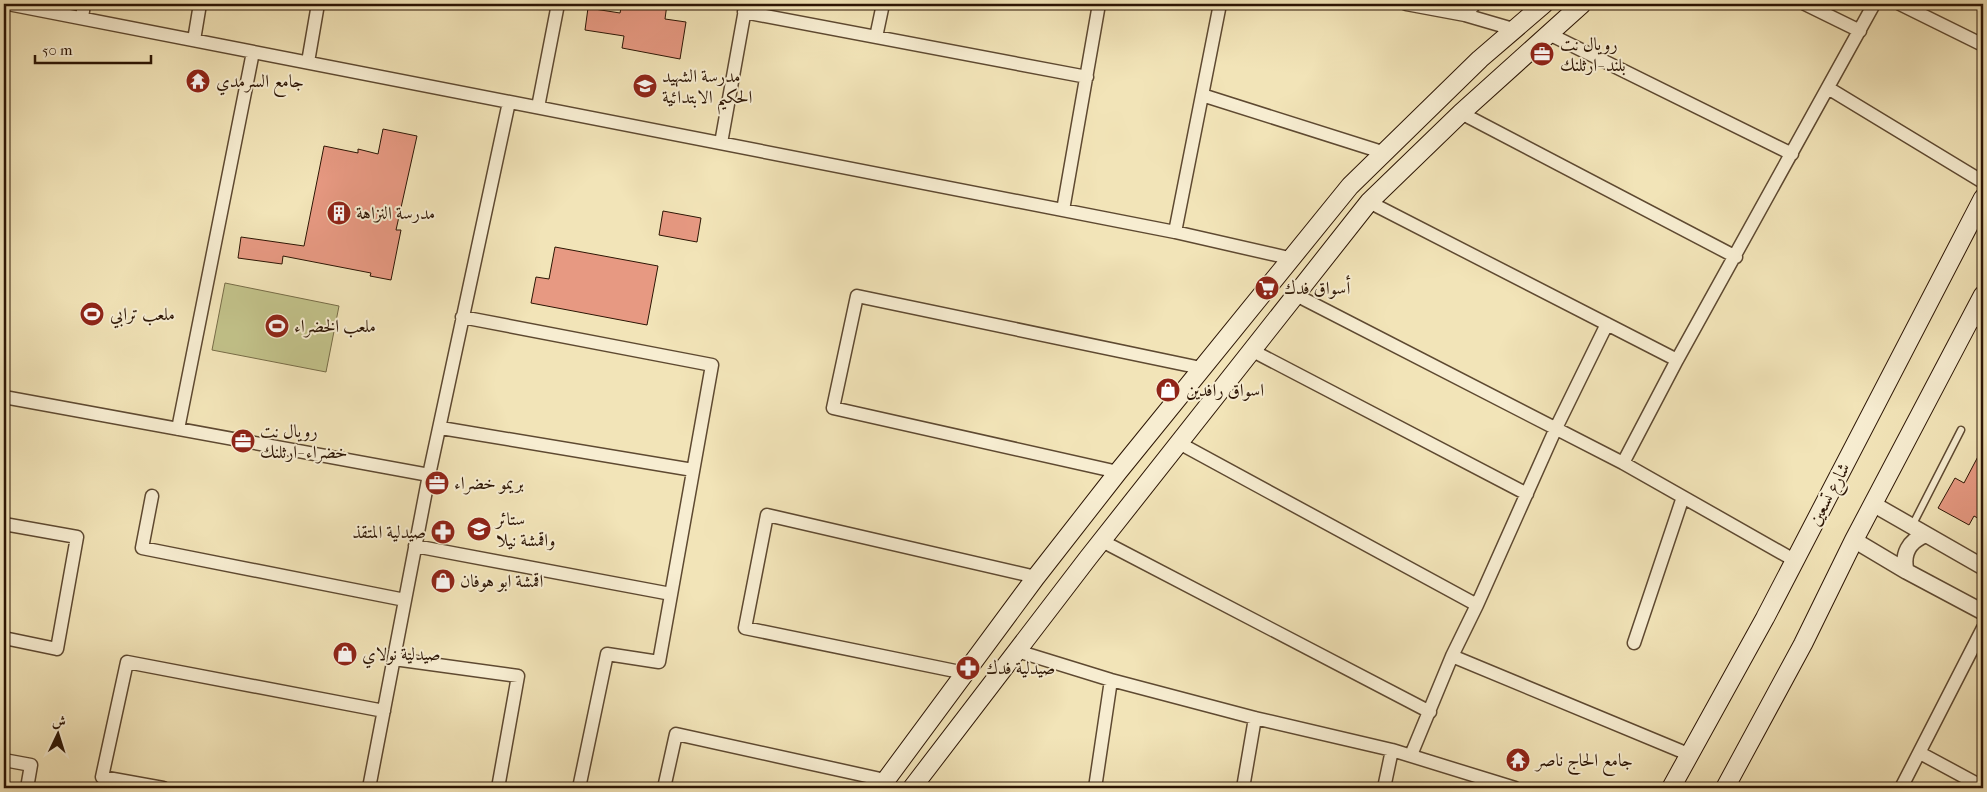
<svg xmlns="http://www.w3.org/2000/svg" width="1987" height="792" font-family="'IM FELL French Canon',Amiri,serif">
<rect width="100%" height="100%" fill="#f2e4b8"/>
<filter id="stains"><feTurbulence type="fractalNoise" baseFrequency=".004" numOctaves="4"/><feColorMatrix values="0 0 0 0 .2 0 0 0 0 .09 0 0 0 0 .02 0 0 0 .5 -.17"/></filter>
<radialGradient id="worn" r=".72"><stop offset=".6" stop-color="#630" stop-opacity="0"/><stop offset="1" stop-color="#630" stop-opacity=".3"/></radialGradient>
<path fill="#c2c28a" stroke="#776c47" d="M225,283L339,306L326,372L212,350Z"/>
<path fill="#e79982" stroke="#2c1504" d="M622,4H667L665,19L686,22L680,59L622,48L624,36L585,30L588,8L620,13Z
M383,129L417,136L396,230H401L391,280L370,276L371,273L283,256L282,264L238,258L241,237L304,246L324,146L358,153V149L378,154Z
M663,211L701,218L697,242L659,235Z
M555,247L658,266L647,325L531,303L536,277L549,279Z
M1983,447V521L1974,516L1969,525L1938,508L1955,478L1964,483Z"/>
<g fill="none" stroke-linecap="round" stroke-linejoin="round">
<defs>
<path id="service" d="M1912,526L1961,430"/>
<path id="minor" d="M8,4L1175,232L1289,258
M1406,4L1465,15L1513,29
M1805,4L1860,31
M1900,4L1983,45
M744,12L1087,77
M1465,15L1475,4
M82,18L84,4
M1547,33L1792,154
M876,37L883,4
M194,40L200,4
M308,62L318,4
M1828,88L1983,182
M1202,95L1385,153
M538,107L558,4
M1461,113L1736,257
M721,143L746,4
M1369,202L1677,360
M1063,210L1099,4
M1175,232L1220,4
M1296,295L1623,463L1794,560
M462,317L712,365L659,662L607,654L579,788
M1971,318L1983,323
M1253,351L1527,494
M4,397L429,475
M441,428L693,470
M178,429L253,52
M1179,443L1477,605
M1623,463L1677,360L1874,4
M1118,472L833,408L857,296L1201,368
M152,496L142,548L405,600
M4,524L77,537L57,649L4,638
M1102,541L1430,712
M415,546L671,594
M1634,643L1683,497
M1017,651L1111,680L1255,718L1392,750L1515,788
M1452,656L1688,754
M394,659L518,676L498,788
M965,673L745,628L767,515L1036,577
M1920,753L1983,787
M1411,755L1452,656L1477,605L1556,428L1607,324
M4,760L31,765L27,788
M163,788L102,777L127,662L384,711
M369,788L429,475L509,102
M664,788L676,734L885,780
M1095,788L1111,680
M1243,788L1255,718
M1384,788L1392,750
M1901,788L1983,628"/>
<path id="tertiary" d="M1873,504L1983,567
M1854,540L1906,571L1983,612
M1906,571C1902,554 1909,541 1925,535"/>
<path id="secondary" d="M880,788L1036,577L1118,472L1350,186L1480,59L1544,4
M912,788L1088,558L1369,202L1461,113L1582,4
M1671,788L1765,618L1983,198
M1725,788L1803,644L1854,540L1983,295"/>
</defs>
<use href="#service" stroke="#5e4931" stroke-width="9"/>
<use href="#minor" stroke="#5e4931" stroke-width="15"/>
<use href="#tertiary" stroke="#5e4931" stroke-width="18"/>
<use href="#secondary" stroke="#2c1504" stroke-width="20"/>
<use href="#service" stroke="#f7edd1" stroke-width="6"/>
<use href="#minor" stroke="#f7edd1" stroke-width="12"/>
<use href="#tertiary" stroke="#f7edd1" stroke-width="15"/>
<use href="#secondary" stroke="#f7edd1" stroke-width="18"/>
</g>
<defs>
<symbol id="office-disc" viewBox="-11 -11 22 22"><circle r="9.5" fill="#8f2418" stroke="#f7edd1"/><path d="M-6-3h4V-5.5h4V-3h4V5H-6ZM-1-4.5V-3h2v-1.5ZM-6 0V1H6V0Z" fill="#fff"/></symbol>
<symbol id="temple-disc" viewBox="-11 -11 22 22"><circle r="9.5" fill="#8f2418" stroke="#f7edd1"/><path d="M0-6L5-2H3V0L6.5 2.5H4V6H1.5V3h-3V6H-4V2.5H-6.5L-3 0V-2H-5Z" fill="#fff"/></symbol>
<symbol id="school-disc" viewBox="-11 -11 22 22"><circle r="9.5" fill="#8f2418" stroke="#f7edd1"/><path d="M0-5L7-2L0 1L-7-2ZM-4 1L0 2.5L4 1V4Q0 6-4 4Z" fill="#fff"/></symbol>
<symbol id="building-disc" viewBox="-11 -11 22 22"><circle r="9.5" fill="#8f2418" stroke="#f7edd1"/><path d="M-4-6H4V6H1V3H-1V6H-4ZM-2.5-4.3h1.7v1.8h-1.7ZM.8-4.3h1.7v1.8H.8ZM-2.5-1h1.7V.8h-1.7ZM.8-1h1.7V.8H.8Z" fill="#fff"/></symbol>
<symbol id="supermarket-disc" viewBox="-11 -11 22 22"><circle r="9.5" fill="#8f2418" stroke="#f7edd1"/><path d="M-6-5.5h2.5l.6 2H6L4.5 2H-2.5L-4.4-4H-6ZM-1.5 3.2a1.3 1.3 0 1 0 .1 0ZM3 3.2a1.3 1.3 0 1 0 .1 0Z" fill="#fff"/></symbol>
<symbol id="stadium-disc" viewBox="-11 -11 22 22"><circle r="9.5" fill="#8f2418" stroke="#f7edd1"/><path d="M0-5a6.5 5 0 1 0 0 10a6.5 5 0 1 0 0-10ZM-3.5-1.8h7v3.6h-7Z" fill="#fff"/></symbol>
<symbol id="shop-disc" viewBox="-11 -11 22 22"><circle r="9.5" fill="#8f2418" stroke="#f7edd1"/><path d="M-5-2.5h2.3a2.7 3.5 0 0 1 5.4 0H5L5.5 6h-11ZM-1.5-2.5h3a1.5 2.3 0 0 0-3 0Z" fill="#fff"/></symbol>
<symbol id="pharmacy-disc" viewBox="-11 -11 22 22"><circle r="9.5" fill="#8f2418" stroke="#f7edd1"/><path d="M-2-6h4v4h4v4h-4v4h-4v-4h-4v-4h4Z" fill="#fff"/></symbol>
</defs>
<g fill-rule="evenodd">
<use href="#office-disc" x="1528" y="40" width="28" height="28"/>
<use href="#temple-disc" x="184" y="67" width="28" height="28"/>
<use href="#school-disc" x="631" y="72" width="28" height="28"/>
<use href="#building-disc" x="325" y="199" width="28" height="28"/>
<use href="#supermarket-disc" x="1253" y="274" width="28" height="28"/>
<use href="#stadium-disc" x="78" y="300" width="28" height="28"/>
<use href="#stadium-disc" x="263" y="312" width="28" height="28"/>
<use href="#shop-disc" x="1154" y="376" width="28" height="28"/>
<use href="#office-disc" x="229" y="427" width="28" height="28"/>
<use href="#office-disc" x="423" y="469" width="28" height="28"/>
<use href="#school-disc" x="465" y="515" width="28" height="28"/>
<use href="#pharmacy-disc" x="429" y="518" width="28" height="28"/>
<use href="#shop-disc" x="429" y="567" width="28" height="28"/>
<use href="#shop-disc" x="331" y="640" width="28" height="28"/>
<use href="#pharmacy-disc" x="954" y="654" width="28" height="28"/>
<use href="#temple-disc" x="1504" y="746" width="28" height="28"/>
</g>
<g text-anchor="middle" stroke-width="4" stroke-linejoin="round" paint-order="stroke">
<g font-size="18" fill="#2c1504" stroke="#f7edd1" text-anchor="start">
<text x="1560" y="50">رويال نت<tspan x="1560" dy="21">بلند -ارثلنك</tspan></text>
<text x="662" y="82">مدرسة الشهيد<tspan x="662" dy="21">الحكيم الابتدائية</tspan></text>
<text x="216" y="87">جامع السرمدي</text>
<text x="356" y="219">مدرسة النزاهة</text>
<text x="1284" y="294">أسواق فدك</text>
<text x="110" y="320">ملعب ترابي</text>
<text x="294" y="332">ملعب الخضراء</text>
<text x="1186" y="396">اسواق رافدين</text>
<text x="260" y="437">رويال نت<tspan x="260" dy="21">خضراء -ارثلنك</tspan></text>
<text x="454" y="489">بريمو خضراء</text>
<text x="496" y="525">ستائر<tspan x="496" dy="21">واقمشة نيلا</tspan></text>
<text x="426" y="538" text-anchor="end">صيدلية المتقذ</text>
<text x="460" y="587">اقمشة ابو هوفان</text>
<text x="362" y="660">صيدلية نولاي</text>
<text x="986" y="674">صيدلية فدك</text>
<text x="1536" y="766">جامع الحاج ناصر</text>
</g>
<g font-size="18" fill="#2c1504" stroke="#f7edd1">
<text transform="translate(1829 494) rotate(-62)" y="6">شارع تسعين</text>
</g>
</g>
<rect width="1987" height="792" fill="none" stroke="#f2e4b8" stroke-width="20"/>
<rect x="5" y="5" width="1977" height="782" fill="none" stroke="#2c1504" stroke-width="2.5"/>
<rect x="10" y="10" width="1967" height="772" fill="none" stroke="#2c1504"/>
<g transform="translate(58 734) rotate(4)" stroke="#f7edd1" stroke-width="4" paint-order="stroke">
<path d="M0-4L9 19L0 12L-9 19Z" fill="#2c1504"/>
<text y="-8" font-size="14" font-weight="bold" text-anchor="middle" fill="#2c1504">ش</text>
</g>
<path d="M35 55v8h116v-8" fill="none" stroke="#2c1504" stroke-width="2.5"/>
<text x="42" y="55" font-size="15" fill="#2c1504" stroke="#f7edd1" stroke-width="4" paint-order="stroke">50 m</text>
<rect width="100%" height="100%" filter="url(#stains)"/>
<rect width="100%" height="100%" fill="url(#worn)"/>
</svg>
